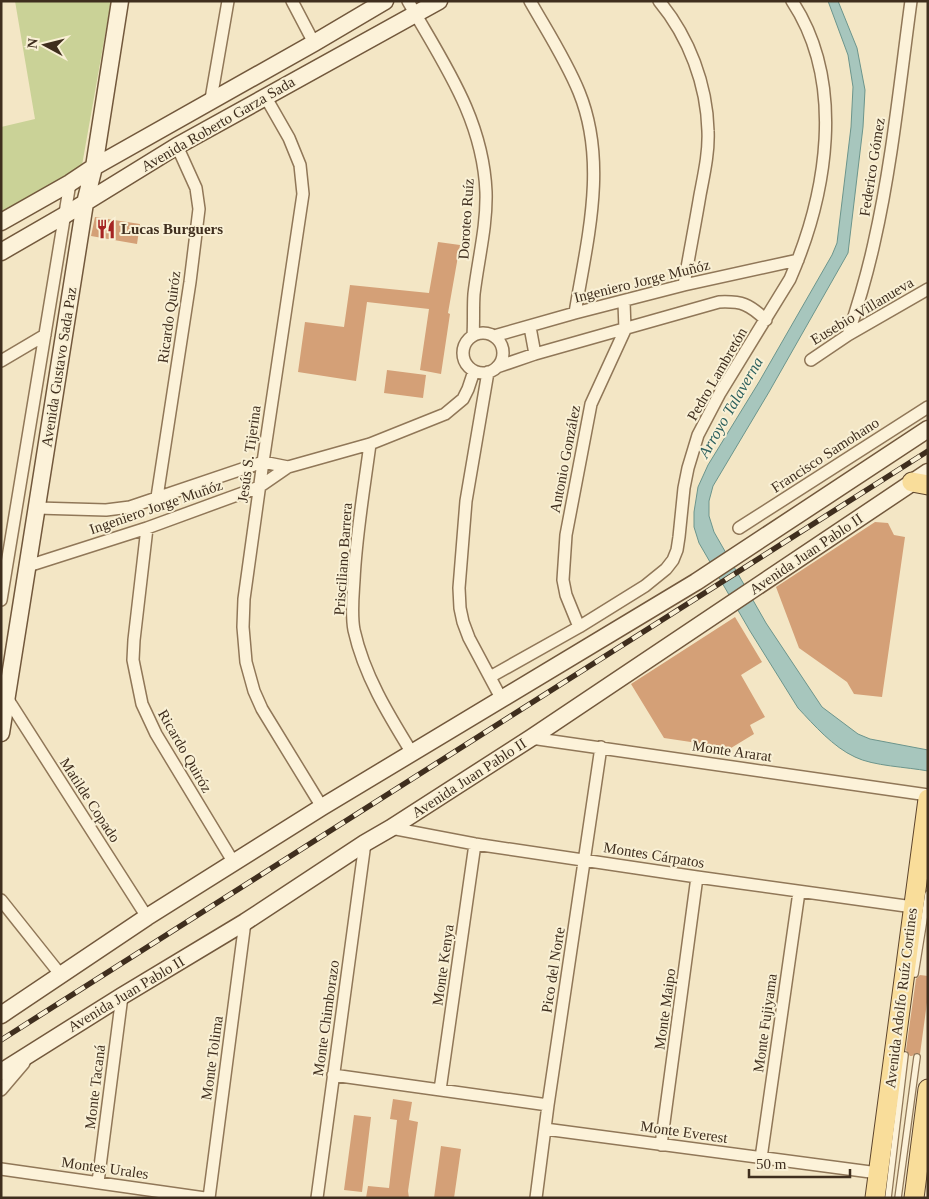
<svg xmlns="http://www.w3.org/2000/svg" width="929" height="1199" font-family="Georgia,serif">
<rect width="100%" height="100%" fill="#f3e6c5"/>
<path fill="#cad297" d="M15,1H111L81,171L1,214V127L35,119Z"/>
<path fill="#a7c6bd" stroke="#6c958c" d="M828,1H838L857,48L865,90L863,127L848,253L769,392L713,486L709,501V516L714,532L766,623L822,707L858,734L870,739L928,750V771C907,767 873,766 855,757C833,747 814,725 798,708L750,631L699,543L694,527V512L698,487L708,465L759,382L832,255L837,243L851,127L853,87L848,55Z"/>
<path fill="#d4a077" d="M95,217L140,224L137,244L91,236Z
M438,242L460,245L448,313L450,314L441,374L420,370L429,309L367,302L356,381L298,372L305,322L344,327L350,285L429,293Z
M387,370L426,375L423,398L384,393Z
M875,522L888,523L894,535L905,537L882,697L854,694L847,682L799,648L776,587Z
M735,617L762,662L741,675L765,717L750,725L754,734L731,748L664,738L631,684Z
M920,975L928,976V995L920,1054L916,1053L912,1056H910L906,1050L916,979Z
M393,1099L412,1102L409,1120L418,1122L408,1191L409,1198H366L368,1186L389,1188L397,1120L390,1119Z
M354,1115L371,1117L362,1192L344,1190Z
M441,1146L461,1149L454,1198H434Z"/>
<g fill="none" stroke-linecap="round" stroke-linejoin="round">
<defs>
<path id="lane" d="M915,974L928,894
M888,1198L905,1055
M898,1198L917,1057"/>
<path id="street" d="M292,1L314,43
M408,1C443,63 483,118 486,192C487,226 478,260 474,294C473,308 474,322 473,335
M530,1C547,31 566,60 579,92C608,163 587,240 575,313
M659,1C689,37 707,85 708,131C709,152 704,174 700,195C695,225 689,255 684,285
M265,96L289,138L300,165L303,194L263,462L244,599L243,627L246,662L254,691L262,709L322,807
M211,99L228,1
M530,327L535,354
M463 353a20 20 0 1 1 40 0a20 20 0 1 1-40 0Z
M848,335C858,305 867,275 874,243C892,164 900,82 911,1
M494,336L575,313L684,285L798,260
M811,360L848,335L928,289
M1,361L45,335
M497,367L535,354L719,302C742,301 749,304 766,320
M488,372L466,501L459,588L460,608L463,622L469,638L501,698
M370,444C364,489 356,535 354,580C353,596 351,614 354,630C364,675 388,714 412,753
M157,497L190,282L199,209L196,188L177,146
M37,508L106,510L130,507L263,462L288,467
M147,528L134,640L133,660L142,704L156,734L234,863
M739,528L928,407
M28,566L147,528L259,487L288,467L370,444L445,414L463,399L468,389L474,371
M1,600L70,183
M579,627L566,595L563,580L566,535L591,404L625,330L624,302
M490,677L579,627L645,586L666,569L673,560L677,550L679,537L684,488L688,468L698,435L720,393L790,279C827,194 846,83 792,1
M7,698L147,917
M531,738L928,795
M391,828L475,844L697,877L913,907
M1,900L60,974
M333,1075L548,1105
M1,1090L24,1063
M440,1090L475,844
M545,1129L878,1173
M661,1145L697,877
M761,1158L799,892
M1,1169L205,1198
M98,1182L122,996
M209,1198L245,922
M317,1198L365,843
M536,1198L548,1105L601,747"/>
<path id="secondary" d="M1,222L70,183L94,167L314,43L385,1
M1,252L65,215L177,146L439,1
M1,733L85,203L94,167L120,1
M1,1015L147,917L322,807L696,582L928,429
M1,1072L122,996L245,922L365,843L391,828L531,738L928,472"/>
<path id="primary" d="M912,482L928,485
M875,1198L928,799
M914,1198L928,1089"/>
</defs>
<use href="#lane" stroke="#907758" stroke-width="8"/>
<use href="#street" stroke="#907758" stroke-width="14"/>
<use href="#secondary" stroke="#72583c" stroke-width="19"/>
<use href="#primary" stroke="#5e452d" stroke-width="21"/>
<use href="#lane" stroke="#fcf2d9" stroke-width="5.5"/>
<use href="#street" stroke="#fcf2d9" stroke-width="11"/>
<use href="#secondary" stroke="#fcf2d9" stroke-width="16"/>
<use href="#primary" stroke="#f9dd9a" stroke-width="19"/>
<defs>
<path id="rail" d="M1,1040L928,451"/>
</defs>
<use href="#rail" stroke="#3f2e1e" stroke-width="5.5"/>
<use href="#rail" stroke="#f9f0d5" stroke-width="4" stroke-dasharray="11" stroke-linecap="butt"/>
</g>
<defs>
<symbol id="restaurant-bare" viewBox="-9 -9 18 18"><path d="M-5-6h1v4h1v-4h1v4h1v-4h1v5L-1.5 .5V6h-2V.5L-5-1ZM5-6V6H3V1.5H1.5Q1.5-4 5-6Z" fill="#a52422" stroke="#f9f0d5" stroke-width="2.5" paint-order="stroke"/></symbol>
</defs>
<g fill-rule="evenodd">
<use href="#restaurant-bare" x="92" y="215" width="28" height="28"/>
</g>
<g text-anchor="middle" stroke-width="4" stroke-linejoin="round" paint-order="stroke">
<g font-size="15" fill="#3f2e1e" stroke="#f9f0d5">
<text transform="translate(218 124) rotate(-30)" y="5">Avenida Roberto Garza Sada</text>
<text transform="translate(872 167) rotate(-81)" y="5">Federico Gómez</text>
<text transform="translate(466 219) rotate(-86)" y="5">Doroteo Ruíz</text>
<text transform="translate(642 281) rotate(-14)" y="5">Ingeniero Jorge Muñóz</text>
<text transform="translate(862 311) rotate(-31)" y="5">Eusebio Villanueva</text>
<text transform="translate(169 317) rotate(-82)" y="5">Ricardo Quiróz</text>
<text transform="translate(59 367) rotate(-81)" y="5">Avenida Gustavo Sada Paz</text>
<text transform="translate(717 374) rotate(-60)" y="5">Pedro Lambretón</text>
<text transform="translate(249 454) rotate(-82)" y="5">Jesús S. Tijerina</text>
<text transform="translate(825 455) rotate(-33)" y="5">Francisco Samohano</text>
<text transform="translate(565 459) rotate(-79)" y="5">Antonio González</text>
<text transform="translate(156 507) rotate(-19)" y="5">Ingeniero Jorge Muñóz</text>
<text transform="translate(806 554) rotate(-34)" y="5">Avenida Juan Pablo II</text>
<text transform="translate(343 559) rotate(-86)" y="5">Prisciliano Barrera</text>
<text transform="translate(185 751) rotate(60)" y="5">Ricardo Quiróz</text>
<text transform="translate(732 751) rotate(8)" y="5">Monte Ararat</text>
<text transform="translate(469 778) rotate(-33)" y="5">Avenida Juan Pablo II</text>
<text transform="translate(90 800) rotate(57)" y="5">Matilde Copado</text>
<text transform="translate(654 855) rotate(9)" y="5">Montes Cárpatos</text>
<text transform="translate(443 965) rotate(-82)" y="5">Monte Kenya</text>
<text transform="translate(553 970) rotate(-81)" y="5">Pico del Norte</text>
<text transform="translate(126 994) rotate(-31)" y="5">Avenida Juan Pablo II</text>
<text transform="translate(901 998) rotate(-83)" y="5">Avenida Adolfo Ruíz Cortines</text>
<text transform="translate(665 1009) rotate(-82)" y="5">Monte Maipo</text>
<text transform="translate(326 1018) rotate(-82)" y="5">Monte Chimborazo</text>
<text transform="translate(765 1023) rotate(-82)" y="5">Monte Fujiyama</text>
<text transform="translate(212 1058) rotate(-82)" y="5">Monte Tolima</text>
<text transform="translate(95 1087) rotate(-83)" y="5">Monte Tacaná</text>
<text transform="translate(684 1132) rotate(8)" y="5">Monte Everest</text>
<text transform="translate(105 1168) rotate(8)" y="5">Montes Urales</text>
</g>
<g font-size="15" font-weight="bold" fill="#3f2e1e" stroke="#f9f0d5" text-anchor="start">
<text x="121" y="234">Lucas Burguers</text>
</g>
<g font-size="16" font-style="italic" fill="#2c605e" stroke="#f9f0d5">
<text transform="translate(730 407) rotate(-60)" y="6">Arroyo Talaverna</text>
</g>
</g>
<rect width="929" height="1199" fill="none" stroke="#3f2e1e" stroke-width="5"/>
<g transform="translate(45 45) rotate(277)" stroke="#f9f0d5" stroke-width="4" paint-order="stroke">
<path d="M0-4L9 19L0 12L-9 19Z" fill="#3f2e1e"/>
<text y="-8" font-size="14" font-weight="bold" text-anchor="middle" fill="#3f2e1e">N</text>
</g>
<path d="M749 1169v8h101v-8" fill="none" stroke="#3f2e1e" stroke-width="2.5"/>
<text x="756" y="1169" font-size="15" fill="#3f2e1e" stroke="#f9f0d5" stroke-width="4" paint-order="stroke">50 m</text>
</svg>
